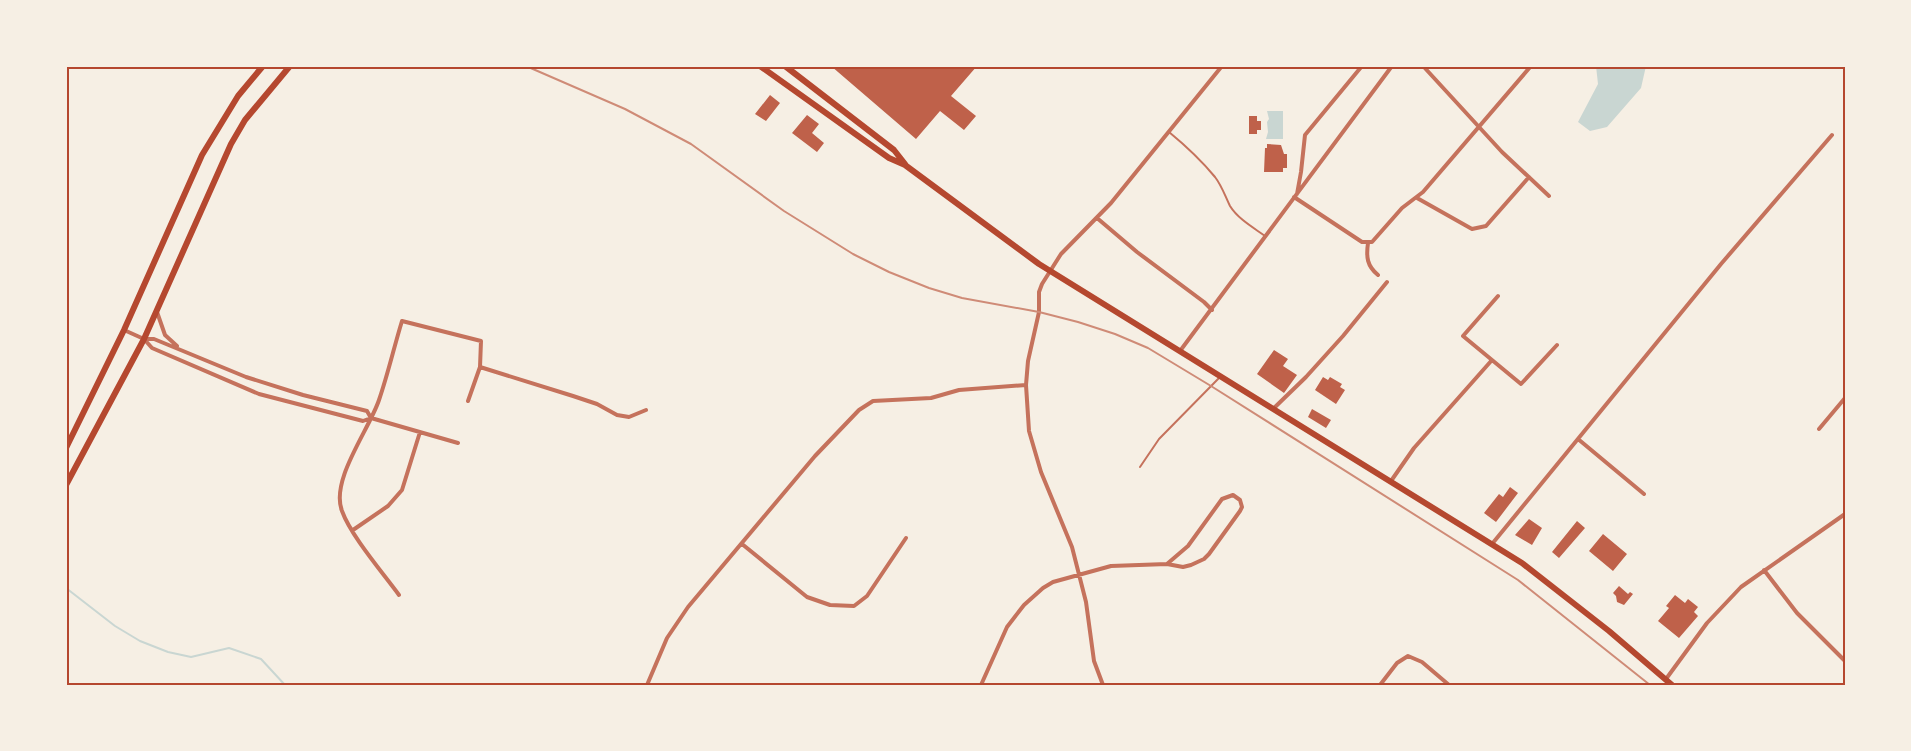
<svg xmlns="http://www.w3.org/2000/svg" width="1911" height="751" font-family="'Libre Baskerville',serif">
<rect width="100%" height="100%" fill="#f6efe4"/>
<path fill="#c9d6d2" d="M1596,66H1646L1641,88L1607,127L1590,131L1578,122L1598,84Z
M1267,111H1283V139H1266L1268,132L1267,122L1269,119Z"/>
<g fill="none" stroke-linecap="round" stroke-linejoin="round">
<path stroke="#c9d6d2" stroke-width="2" d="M66,588L115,626L140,641L168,652L191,657L229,648L261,659L285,685"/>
</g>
<path fill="#bf614a" d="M831,66H977L951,96L976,116L964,130L940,111L916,139Z
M770,95L780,103L766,121L755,114Z
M807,115L819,124L812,133L824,143L817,152L792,133Z
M1249,116H1257V121H1261V130H1257V134H1249Z
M1267,144L1281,145L1284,154H1287V168H1283V172H1264L1265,148H1267Z
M1274,350L1288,359L1283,366L1297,375L1284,393L1257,374Z
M1323,377L1328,380L1330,377L1342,384L1340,387L1345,390L1336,404L1315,390Z
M1312,409L1331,420L1326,428L1308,417Z
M1510,487L1518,493L1496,522L1484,513L1499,494L1503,497Z
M1529,519L1542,528L1532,545L1515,535Z
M1577,521L1585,528L1559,558L1552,552Z
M1603,534L1627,554L1613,571L1589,551Z
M1619,586L1628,594L1630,592L1633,594L1624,605L1617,602L1616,596L1613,593Z
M1675,595L1685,603L1688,599L1698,607L1694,612L1698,616L1679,638L1658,621L1669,608L1666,606Z"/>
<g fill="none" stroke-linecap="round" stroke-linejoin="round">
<path stroke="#c5725c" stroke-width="2" d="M1169,132C1186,146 1201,160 1215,177C1222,186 1225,196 1230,206C1238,219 1254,228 1265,236
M1140,467L1159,439L1219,378"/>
<path stroke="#c5725c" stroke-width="4" d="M1423,66L1502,152L1549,196
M1297,194L1301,172L1305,135L1362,66
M1294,197L1362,242H1372L1402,208L1423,192L1531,66
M1417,198L1472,229L1486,226L1529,177
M1097,218L1137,252L1204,302L1212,310
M1368,243C1366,257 1367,266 1378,275
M1498,296L1463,336L1521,384L1557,345
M157,312L165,335L177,346
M124,330L144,339L152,348L259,394L363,421L371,418L458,443
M144,339H154L246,377L303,395L367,411L371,418
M1180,351L1392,66
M480,367L573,396L597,404L617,415L629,417L646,410
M1273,409L1306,377L1343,336L1387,282
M1819,429L1845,398
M1578,439L1644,494
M1391,481L1414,448L1492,360
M353,530L388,506L402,490L420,432
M742,544L807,597L830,605L854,606L867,596L906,538
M1492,544L1721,264L1832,135
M1764,570L1797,613L1845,661
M399,595C383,573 351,536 342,511C330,480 369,430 379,400C388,374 394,347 402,321L481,341L480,367L468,401
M1666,679L1707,623L1741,587L1845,514
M647,685L667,638L688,607L815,456L859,410L873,401L931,398L959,390L1026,385
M981,685L1007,627L1024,605L1043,588L1053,582L1111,566L1167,564L1183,567L1191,565L1204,559L1209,554L1240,511L1242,507L1240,500L1233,495L1222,499L1188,546L1167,564
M1103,685L1094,661L1086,602L1072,547L1041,472L1029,431L1026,385L1028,361L1039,312V292L1042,284L1061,254L1111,203L1222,66
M1380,685L1397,663L1408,656L1422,662L1449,685"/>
<path stroke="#b5482f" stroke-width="6" d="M760,66L889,158L905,165L1039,264L1522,563L1609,631L1672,685
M785,66L894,150L905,164"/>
<path stroke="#b5482f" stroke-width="6" d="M66,448L124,330L202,155L238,96L263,66
M66,485L144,339L231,144L245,120L290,66"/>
<path stroke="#cf8b77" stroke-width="2" d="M526,66L625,109L691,144L784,211L853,254L889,272L929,288L962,298L1039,312L1078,322L1115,334L1148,348L1211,386L1518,580L1650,685"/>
</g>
<rect width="1911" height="751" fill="none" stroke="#f6efe4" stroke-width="135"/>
<rect x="68" y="68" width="1776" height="616" fill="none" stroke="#b5482f" stroke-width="2"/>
</svg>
